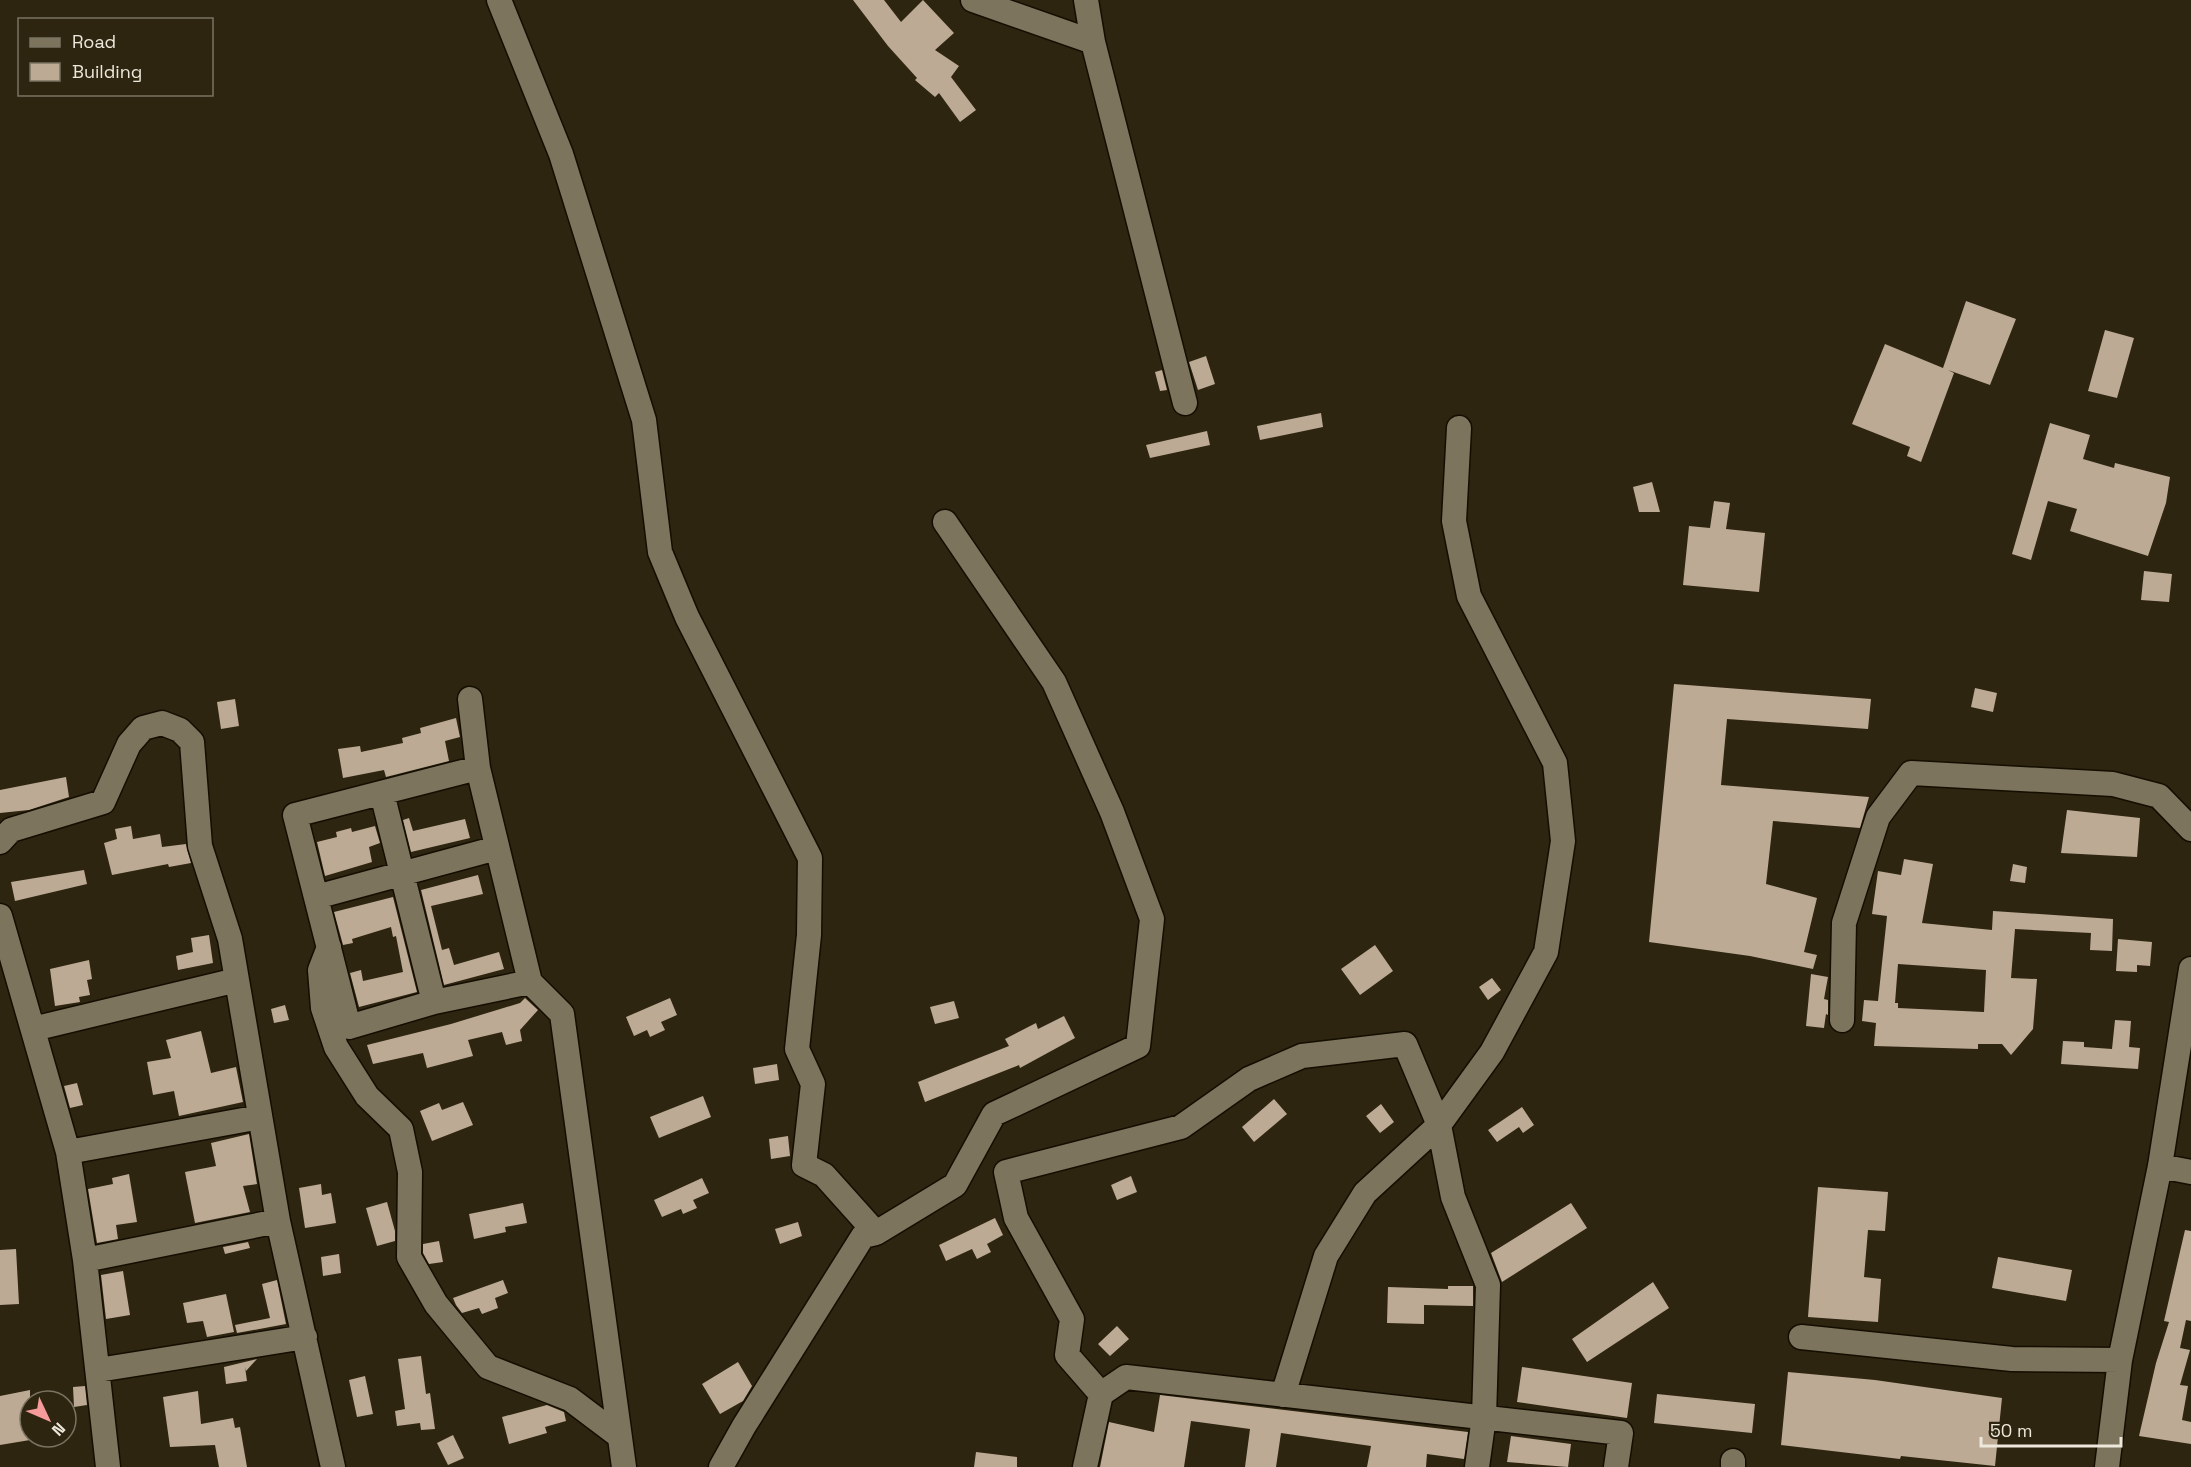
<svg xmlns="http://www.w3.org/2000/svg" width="2191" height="1467" font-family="'Space Grotesk',sans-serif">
<rect width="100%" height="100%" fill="#2d2510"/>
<path fill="#bcaa95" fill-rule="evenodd" d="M853,0H884L901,22L923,0L954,33L935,50L959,66L951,77L976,110L960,122L939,93L935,97L915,80L917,78L888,46Z
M1966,301L2016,319L1990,385L1948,370L1954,373L1921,462L1907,456L1910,447L1852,424L1885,344L1943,368Z
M2105,330L2134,338L2117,398L2088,391Z
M1206,356L1215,384L1198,390L1189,362Z
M1162,370L1167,390L1160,391L1155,372Z
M1321,413L1323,427L1260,440L1257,426Z
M2050,423L2090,435L2083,459L2114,468L2115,463L2170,477L2166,503L2148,556L2070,531L2077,509L2048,501L2031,560L2012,554Z
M1207,431L1210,445L1150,458L1146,445Z
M1652,482L1660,512H1639L1633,487Z
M1714,501L1730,503L1726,529L1765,533L1759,592L1683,585L1689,526L1710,528Z
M2144,571L2172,574L2169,602L2141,600Z
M1674,684L1871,699L1868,729L1727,719L1721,785L1869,797L1860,828L1773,821L1766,884L1817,898L1804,952L1817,955L1813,969L1750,956L1649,942Z
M1975,688L1997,693L1993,712L1971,707Z
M235,699L239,726L221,729L217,702Z
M456,718L460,737L445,741L449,761L386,777L384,770L343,778L338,749L360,746L361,752L403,743L402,738L421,733L420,728Z
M66,777L69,797L29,810L0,813V790Z
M2067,810L2140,818L2137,857L2061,853Z
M409,818L413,831L465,819L470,838L411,852L403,820Z
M131,826L133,839L160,834L162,847L186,844L191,863L169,867L168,864L112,875L104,843L117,839L115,829Z
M375,826L380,843L369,847L372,862L325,876L317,842L337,837L336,832L351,828L352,832Z
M1904,859L1933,864L1922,923L1992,930L1993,911L2113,919L2112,951L2090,950L2091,933L2015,929L2011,978L2037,979L2033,1029L2011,1055L2002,1044H1978V1049L1874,1046L1876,1023L1862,1021L1864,1000L1878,1001L1887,916L1872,914L1878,871L1901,875ZM1898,964L1986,970L1984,1012L1898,1008V1003H1895Z
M2013,864L2027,867L2025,883L2010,881Z
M84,870L87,884L15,901L11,882Z
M478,875L483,894L431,906L442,950L449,948L454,965L499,952L504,969L444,985L421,890Z
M393,897L417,992L359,1007L350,973L361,970L363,981L403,972L396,936L393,937L391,927L352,939L353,943L343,945L334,912Z
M209,935L213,963L178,970L176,956L193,952L191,938Z
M2118,939L2152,942L2150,966L2137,965V972L2116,971Z
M1375,945L1393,971L1360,995L1341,969Z
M89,960L92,979L87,980L90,995L79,997L80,1002L55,1006L50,969Z
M1811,974L1828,977L1824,999L1828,1000V1015L1826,1014L1824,1028L1806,1026Z
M1492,978L1501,990L1488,1000L1479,987Z
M525,998L538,1010L520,1030L522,1041L506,1045L502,1032L468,1040L473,1056L427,1068L423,1053L373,1064L367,1045L451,1024L520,1003Z
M670,998L677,1015L661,1022L665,1030L650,1037L647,1030L634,1036L626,1017Z
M954,1001L959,1018L935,1024L930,1007Z
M285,1005L289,1020L274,1023L271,1009Z
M1064,1016L1075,1038L1020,1068L1019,1065L925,1102L918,1082L1009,1046L1005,1039L1036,1023L1038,1029Z
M2115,1020L2131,1021L2129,1047L2140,1048L2138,1069L2061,1064L2063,1041L2084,1042V1047L2112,1049Z
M201,1031L211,1073L236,1067L243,1102L179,1116L174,1091L153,1095L147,1062L171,1058L166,1040Z
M777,1064L779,1080L755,1084L753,1068Z
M77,1083L83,1105L70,1108L64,1086Z
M703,1096L711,1117L659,1138L650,1117Z
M1274,1099L1287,1114L1254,1142L1242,1127Z
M463,1102L473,1125L432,1141L420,1111L439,1103L442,1110Z
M1381,1104L1394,1122L1380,1133L1366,1116Z
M1522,1107L1534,1125L1523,1133L1519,1127L1497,1142L1488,1130Z
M249,1134L257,1184L243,1186L250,1212L195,1223L185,1172L216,1166L211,1143Z
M788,1136L790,1156L771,1159L769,1139Z
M129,1174L137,1222L116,1225L118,1239L97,1243L88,1189L113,1184L112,1178Z
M1131,1176L1137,1192L1117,1200L1111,1185Z
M702,1178L709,1193L693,1200L697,1208L683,1214L681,1209L662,1217L654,1200Z
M321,1184L322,1195L331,1193L336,1223L305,1228L299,1188Z
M1818,1187L1888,1192L1885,1231L1868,1230L1864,1277L1881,1279L1878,1322L1808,1317Z
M387,1202L395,1231V1241L377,1246L366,1208Z
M523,1203L527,1223L505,1227L506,1232L474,1239L469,1214Z
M1571,1203L1587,1228L1502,1282L1491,1253Z
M995,1218L1003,1235L987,1244L991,1252L977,1259L972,1249L946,1261L939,1245Z
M798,1222L802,1236L780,1244L775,1229Z
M2185,1230L2191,1231V1321L2186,1320L2180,1348L2190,1350L2180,1385L2188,1386L2182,1420L2191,1422V1444L2139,1436L2156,1363L2169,1322L2164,1321Z
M439,1241L443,1262L429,1264L423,1253V1244Z
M248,1242L250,1248L225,1254L223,1247Z
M16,1249L19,1304L0,1305V1250Z
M339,1254L341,1273L323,1276L321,1257Z
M1998,1257L2072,1270L2066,1301L1992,1288Z
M123,1271L130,1315L106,1319L101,1275Z
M277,1280L286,1324L237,1333L235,1325L270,1318L262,1284Z
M503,1280L508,1293L495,1298L498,1308L482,1314L479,1308L462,1313L456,1305L453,1298Z
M1653,1282L1669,1308L1587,1362L1572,1339Z
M1448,1286H1473V1306L1424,1305V1324L1387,1323L1388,1287L1448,1289Z
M226,1294L234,1332L207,1337L203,1321L187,1323L183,1303Z
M1117,1326L1129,1339L1110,1356L1098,1344Z
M421,1356L426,1394L430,1393L435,1429L421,1430L420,1423L397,1426L395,1411L405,1409L398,1359Z
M257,1359L246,1371L245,1367L247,1381L226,1384L224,1367Z
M738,1362L752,1386L743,1401L720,1414L702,1384Z
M1522,1367L1632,1383L1627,1418L1517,1402Z
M1788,1372L1875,1380L2002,1398L1995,1466L1901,1456L1900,1459L1781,1445Z
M365,1376L373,1414L357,1417L349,1380Z
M85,1386L87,1405L74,1407L73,1387Z
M30,1390V1440L0,1445V1396Z
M198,1391L201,1424L233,1418L235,1428L240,1427L247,1467H219L215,1445L170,1447L163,1397Z
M1657,1394L1755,1404L1752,1433L1654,1423Z
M1160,1395L1468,1432L1464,1459L1427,1454L1426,1467H1367L1371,1446L1281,1433L1276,1467H1245L1250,1429L1191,1421L1184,1467H1100L1109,1422L1154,1432Z
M547,1405L564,1412L566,1421L545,1427L547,1433L509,1444L502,1417Z
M453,1435L464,1458L448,1465L437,1443Z
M1511,1436L1571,1444L1568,1467L1507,1462Z
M976,1452L1017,1457V1467H974Z"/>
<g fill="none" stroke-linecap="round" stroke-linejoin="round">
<defs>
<path id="minor" d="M499,0L561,154L644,420L660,552L687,617L810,858L809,935L797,1049L813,1084L804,1165L824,1175L876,1233
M973,0L1093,42L1185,403
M1086,0L1093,42
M470,699L478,768L530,982L562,1014L624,1467
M478,768L295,815L349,1027L434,1002L530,982
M382,793L434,1002
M0,842L11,830L103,802L129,744L143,728L162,723L180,730L192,742L200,846L230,939L278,1221L333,1467
M316,897L497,848
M0,916L68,1152L85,1260L108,1467
M329,947L320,970L323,1008L336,1047L367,1096L401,1129L410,1172L409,1257L436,1304L488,1367L570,1399L619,1436
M1842,1020L1844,923L1878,817L1911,773L2113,784L2159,796L2191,829
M33,1029L237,980
M68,1152L260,1117
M2160,1166L2191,1172
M85,1260L278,1221
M1801,1337L2012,1359L2120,1360
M98,1370L305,1337
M1101,1394L1067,1355L1072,1319L1016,1218L1006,1172L1181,1127L1249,1079L1302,1056L1405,1044L1439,1125L1453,1197L1488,1285L1484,1417L1477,1467
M1283,1395L1326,1256L1365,1193L1439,1125L1492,1052L1546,952L1563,841L1555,763L1469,596L1454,521L1459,428
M721,1467L744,1426L863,1236L876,1233L955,1185L994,1114L1138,1046L1152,919L1112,812L1054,682L945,522
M1085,1467L1101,1394L1126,1377L1621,1433L1616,1467
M1733,1467V1461
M2107,1467L2120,1360L2160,1166L2191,969"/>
</defs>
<use href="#minor" stroke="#150e00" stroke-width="27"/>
<use href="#minor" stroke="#7d745d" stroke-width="24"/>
</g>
<rect x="18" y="18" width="195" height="78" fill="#2d2510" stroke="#7a7361" stroke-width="1.5"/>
<rect x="30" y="38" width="30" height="9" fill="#7d745d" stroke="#7a7361" stroke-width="1.5"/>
<text x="72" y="48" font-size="18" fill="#ede8db">Road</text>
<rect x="30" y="63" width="30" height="18" fill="#bcaa95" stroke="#7a7361" stroke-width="1.5"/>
<text x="72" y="78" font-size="18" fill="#ede8db">Building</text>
<g transform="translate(48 1419) rotate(134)"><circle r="28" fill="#2d2510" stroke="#7a7361" stroke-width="1.5"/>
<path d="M0-4.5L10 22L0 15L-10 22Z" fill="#f59b9b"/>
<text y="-9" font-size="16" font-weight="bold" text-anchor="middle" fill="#ede8db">N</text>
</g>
<path d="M1981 1437v9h140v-9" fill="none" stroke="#ede8db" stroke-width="3"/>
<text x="1990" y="1437" font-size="18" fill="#ede8db" stroke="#2d2510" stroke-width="4.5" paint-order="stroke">50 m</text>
</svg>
